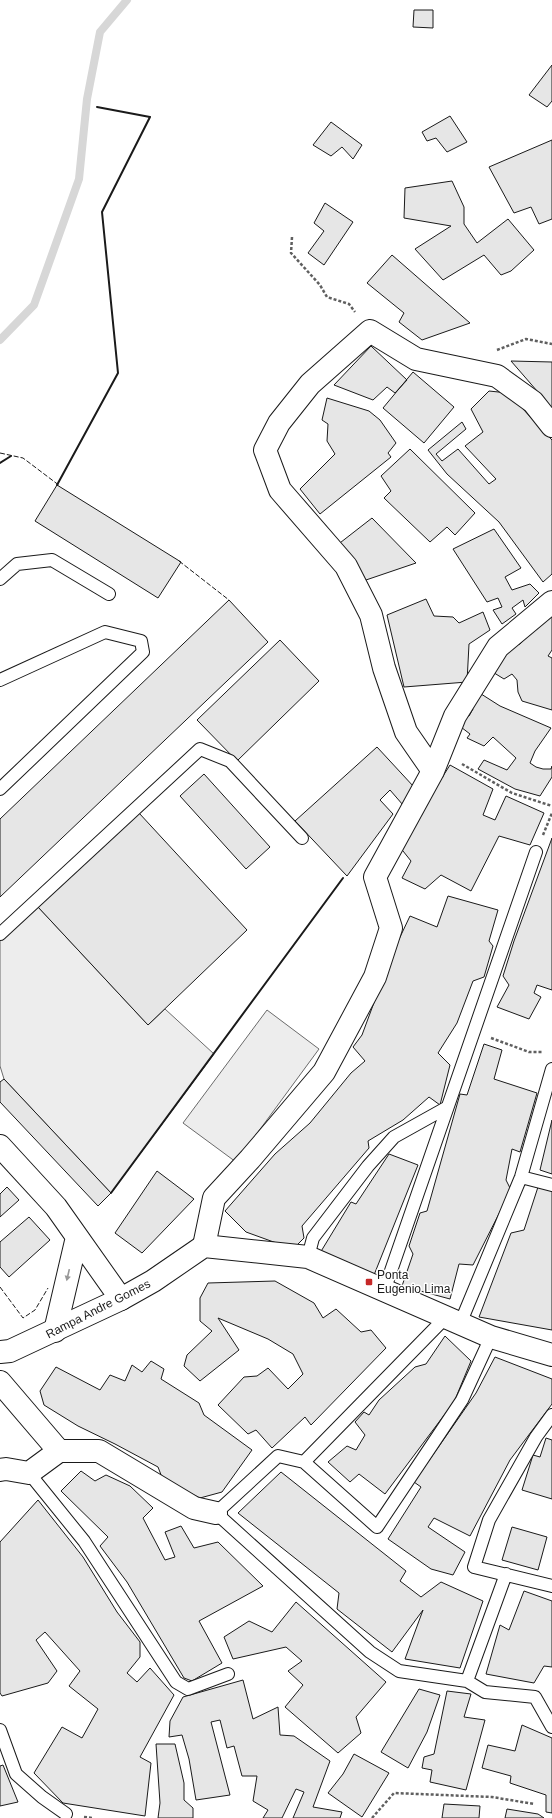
<svg xmlns="http://www.w3.org/2000/svg" width="552" height="1818" font-family="Helvetica,sans-serif">
<rect width="100%" height="100%" fill="#fff"/>
<path fill="#ededed" stroke="#6a6a6a" d="M38,907L148,1025L165,1009L214,1054L111,1193L4,1079L0,1066V939Z
M267,1010L319,1049L236,1162L183,1123Z"/>
<g fill="none" stroke-linecap="round" stroke-linejoin="round">
<path stroke="#d7d7d7" stroke-width="8" d="M0,340L34,305L79,179L87,99L100,32L127,0"/>
</g>
<path fill="#e6e6e6" stroke="#1a1a1a" d="M414,10H433V28L413,27Z
M552,65V101L547,107L529,95Z
M450,116L467,142L447,152L436,138L427,141L422,132Z
M331,122L362,145L353,159L342,147L331,156L313,145Z
M552,140V219L539,224L531,207L514,213L489,167Z
M452,181L464,207V224L477,243L508,219L534,250L511,271L501,275L484,255L443,280L415,249L451,226L404,218L405,188Z
M325,203L353,222L324,265L308,253L324,231L314,223Z
M392,255L470,323L422,340L399,322L404,313L367,283Z
M371,346L407,380L395,393L387,387L373,400L334,385Z
M511,361L552,362V410L544,399Z
M413,372L454,407L424,443L383,408Z
M489,391L508,393L552,440V574L543,582L499,522L447,474L428,450L462,422L466,429L436,454L442,461L458,449L489,484L496,479L465,446L483,432L471,409Z
M327,398L369,411L380,420L396,443L388,453L391,457L320,514L300,489L335,454L327,441L328,424L322,420Z
M410,449L475,513L455,535L447,527L430,542L384,498L391,491L381,476Z
M57,485L181,562L158,598L35,521Z
M372,518L416,563L363,581L336,546Z
M494,529L521,568L505,577L512,590L530,584L539,593L525,607L523,600L512,608L516,614L502,624L493,610L502,607L498,598L487,602L453,549Z
M426,599L434,616L453,617L459,623L483,612L490,630L469,644L467,682L404,687L387,615Z
M229,600L268,642L0,897V819Z
M552,611V650L548,656L552,658V710L522,701L518,692L517,680L512,674L504,679L491,671L504,649L520,644Z
M280,640L319,681L237,761L197,720Z
M478,692L500,706L551,728L535,751L530,763L536,767L543,769H551L552,766V777L540,796L515,789L478,769L484,760L507,770L516,758L493,737L484,746L467,738L470,734L457,724L462,716H469L473,709L469,706Z
M377,747L414,787L403,805L390,790L380,800L393,814L347,876L295,821Z
M450,765L493,789L483,815L495,820L506,796L544,813L530,845L499,836L471,891L441,875L425,889L402,878L411,861L399,846Z
M204,774L270,847L246,869L180,796Z
M139,813L247,930L148,1025L38,907Z
M552,838V990L537,985L534,993L541,997L529,1019L497,1007L509,985L503,976L514,941Z
M448,896L498,910L489,941L493,946L484,977L473,981L457,1023L438,1053L450,1065L440,1105L429,1097L403,1120L368,1141L369,1148L302,1226L304,1238L293,1249L246,1232L225,1211L275,1154L310,1123L351,1073L365,1061L353,1047L362,1035L392,954L410,916L437,927Z
M484,1044L502,1050L494,1079L537,1093L520,1152L512,1149L506,1180L511,1190L473,1265L459,1264L450,1299L402,1286L413,1254L409,1246L420,1213L427,1211L460,1094L467,1095Z
M4,1079L111,1193L98,1206L0,1102V1082Z
M552,1120V1174L540,1170Z
M389,1154L418,1165L374,1275L320,1253L351,1202L356,1204Z
M157,1171L194,1199L142,1253L115,1233Z
M7,1187L19,1200L0,1217V1194Z
M538,1187L552,1191V1330L479,1317L511,1233L524,1230Z
M29,1217L50,1240L9,1277L0,1267V1242Z
M275,1281L314,1303L323,1318L336,1309L361,1332L371,1330L386,1348L311,1425L305,1417L272,1448L256,1430L248,1434L218,1405L244,1377L257,1376L268,1368L288,1389L303,1374L293,1354L268,1339L218,1318L239,1350L200,1381L184,1366L187,1355L212,1331L200,1321V1298L208,1283Z
M445,1336L471,1361L454,1402L385,1494L359,1474L350,1482L328,1462L347,1446L356,1450L365,1435L355,1422L364,1412L369,1415L379,1400L415,1367L426,1364Z
M495,1357L552,1379V1404L510,1460L470,1536L434,1518L428,1527L465,1552L453,1575L431,1569L388,1539L421,1487L414,1482L476,1393Z
M151,1361L164,1369L161,1379L199,1403L204,1415L252,1450L222,1492L200,1498L163,1480L158,1467L115,1444L78,1426L44,1405L40,1391L56,1367L100,1390L110,1375L125,1381L132,1365L142,1372Z
M546,1438L552,1440V1499L522,1490L533,1455L540,1457Z
M81,1471L95,1481L106,1475L130,1486L153,1508L143,1518L165,1560L175,1557L165,1532L181,1526L194,1548L218,1542L263,1586L199,1621L222,1663L192,1681L184,1678L127,1582L100,1546L108,1537L61,1491Z
M281,1472L406,1571L400,1581L421,1597L441,1582L483,1601L460,1668L405,1659L423,1610L392,1652L337,1609L339,1593L238,1513Z
M38,1500L83,1557L117,1612L140,1642V1657L127,1673L137,1682L150,1668L174,1695L140,1757L151,1763L145,1816L63,1803L34,1773L62,1727L82,1738L98,1709L69,1686L80,1671L45,1632L36,1640L57,1671L48,1683L2,1696L0,1693V1542Z
M512,1527L547,1537L538,1570L502,1560Z
M524,1591L552,1601V1667L544,1666L534,1683L486,1674L500,1625L509,1630Z
M296,1602L386,1682L356,1717L361,1733L338,1753L285,1707L303,1685L288,1671L302,1661L286,1647L233,1659L224,1637L249,1621L272,1632Z
M243,1680L253,1719L278,1707L280,1735L294,1736L330,1761L313,1807L342,1812L340,1818H293L304,1792L296,1789L282,1818H263L268,1810L253,1801L257,1776H242L234,1746L227,1748L220,1720L211,1722L230,1795L196,1800L189,1759L182,1735L169,1737L170,1721L183,1697Z
M419,1689L440,1695L427,1732L408,1768L381,1752Z
M447,1691L471,1694L464,1717L485,1720L466,1790L430,1782L432,1770L422,1768L424,1757L434,1754Z
M522,1725L552,1738V1813L546,1812V1795L510,1783L511,1776L482,1768L488,1745L515,1751Z
M156,1744H175L184,1783V1800L193,1808V1818H158L160,1803Z
M354,1754L389,1773L362,1817L328,1793L343,1774Z
M3,1765L18,1802L0,1806V1766Z
M444,1804L480,1806L479,1818H442Z
M507,1809L538,1814L544,1818H505Z"/>
<g fill="none" stroke-linecap="round" stroke-linejoin="round">
<defs>
<path id="lane" d="M0,579L17,564L52,560L109,594
M0,680L105,632L141,641L143,652L0,789
M0,934L200,749L230,761L302,838
M521,1177L552,1185
M308,1257L313,1238L368,1166L394,1137L446,1108
M384,1291L536,852
M446,1317L304,1462L278,1456L216,1513L370,1652L399,1671L467,1681L485,1692L535,1697L552,1727
M460,1324L521,1177L552,1069
M552,1415L536,1437L489,1520L474,1567L552,1586
M304,1462L377,1527L462,1400L491,1337
M29,1473L84,1541L176,1682L188,1689L228,1674
M467,1681L506,1574
M0,1730L16,1774L42,1797L66,1814"/>
<path id="street" d="M433,771L406,732L384,668L371,615L346,566L280,490L265,450L279,423L310,384L370,331L416,359L497,376L533,402L552,426
M0,1146L56,1207L121,1299
M204,1246L214,1198L250,1159L324,1072L375,977L391,928L375,877L433,771L455,716L498,647L552,602
M55,1331L77,1237
M0,1382L59,1451
M0,1470L6,1469L29,1473L59,1451H99L194,1508L216,1513"/>
<path id="secondary" d="M0,1352L10,1351L121,1299L153,1281L204,1246L308,1257L491,1337L552,1355"/>
</defs>
<use href="#lane" stroke="#1a1a1a" stroke-width="14"/>
<use href="#street" stroke="#1a1a1a" stroke-width="24"/>
<use href="#secondary" stroke="#1a1a1a" stroke-width="24"/>
<path stroke="#5f5f5f" stroke-width="2.5" stroke-dasharray="3 2" stroke-linecap="butt" d="M292,237L291,253L320,285L327,297L349,304L355,312
M497,350L526,339L552,344
M462,764L512,793L552,806
M543,835L552,813
M491,1038L529,1052H542
M84,1817L93,1818
M372,1818L394,1793L492,1797L534,1804"/>
<use href="#lane" stroke="#fff" stroke-width="12"/>
<use href="#street" stroke="#fff" stroke-width="22"/>
<use href="#secondary" stroke="#fff" stroke-width="22"/>
<path stroke="#1a1a1a" stroke-width="1" stroke-dasharray="5 2" stroke-linecap="butt" d="M0,453L23,458L60,486
M179,561L229,600
M0,1287L23,1318L35,1310L48,1288"/>
<path stroke="#1a1a1a" stroke-width="2" d="M0,463L11,456
M57,485L118,373L102,212L150,117L97,107
M111,1193L343,878"/>
</g>
<defs><path id="oneway-solid" d="M-6-.8H1V-3.2L6.5 0L1 3.2V.8H-6Z"/></defs>
<use fill="#989898" href="#oneway-solid" transform="translate(68 1275) rotate(103)"/>
<rect fill="#c62828" stroke="#fff" stroke-width="1.5" x="365" y="1278" width="8" height="8" rx="2"/>
<g text-anchor="middle" stroke-width="3" stroke-linejoin="round" paint-order="stroke">
<g font-size="12" fill="#1a1a1a" stroke="#fff" text-anchor="start">
<text x="377" y="1279">Ponta<tspan x="377" dy="14">Eugenio Lima</tspan></text>
</g>
<g font-size="12" fill="#1a1a1a" stroke="#fff">
<text transform="translate(98 1309) rotate(-27)" y="4">Rampa Andre Gomes</text>
</g>
</g>
</svg>
